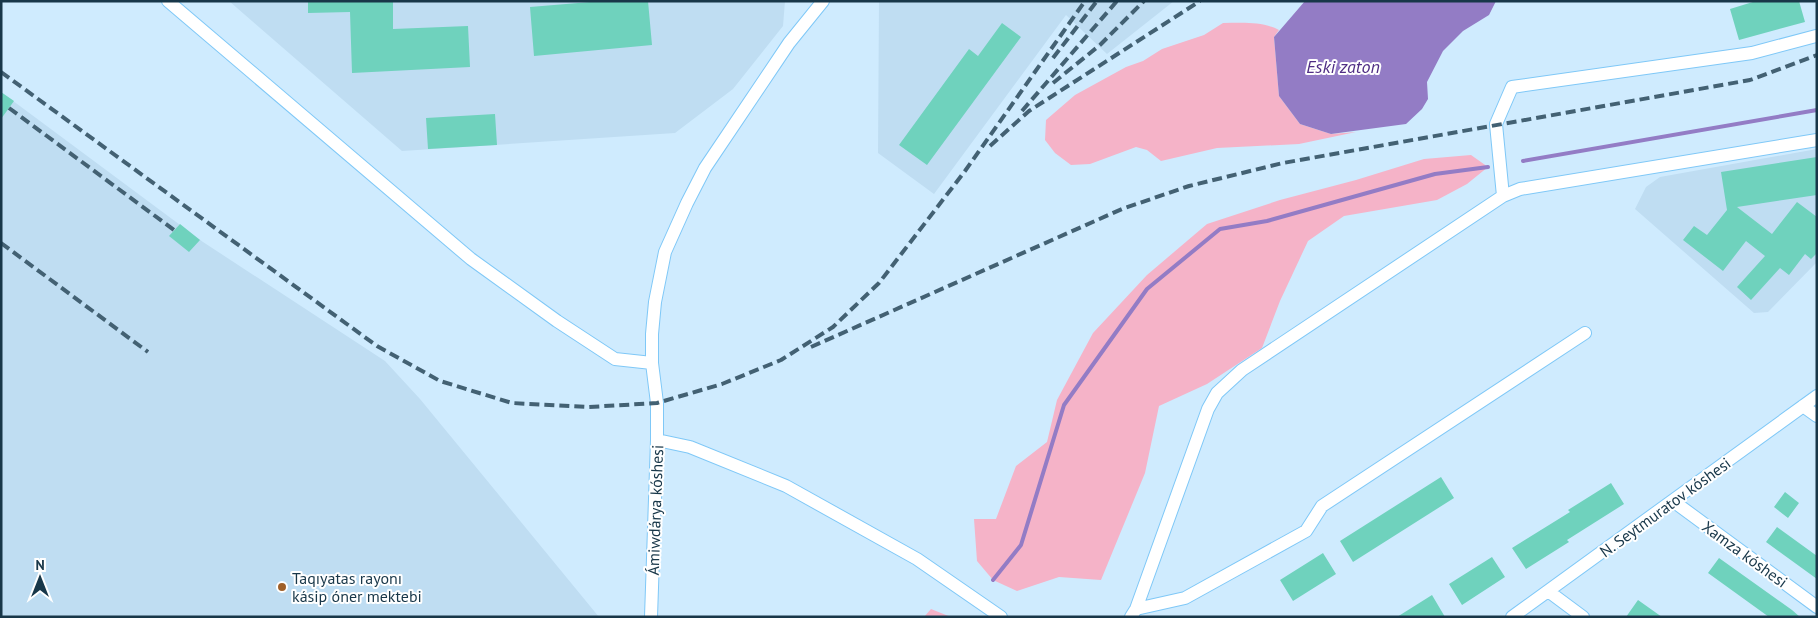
<svg xmlns="http://www.w3.org/2000/svg" width="1818" height="618" font-family="'PT Sans',sans-serif">
<rect width="100%" height="100%" fill="#cfebfe"/>
<path fill="#bfddf2" d="M229,1H785L783,26L733,89L675,133L402,151Z
M879,1H1174L1107,54L1066,15L934,194L878,153Z
M1,92L203,242L385,361L420,399L599,617H1Z
M1817,149V262L1768,312L1754,313L1635,209L1646,187L1660,177Z"/>
<path fill="#f5b3c8" d="M1223,23C1243,23 1261,21 1279,30L1274,37L1279,96L1300,124L1331,134L1356,132L1299,144L1217,148L1161,161L1147,150L1136,147L1090,164L1071,165L1055,153L1045,140L1046,120L1075,95L1126,67L1143,61L1162,49L1204,35Z
M1471,155L1488,167L1467,184L1437,200L1344,216L1308,241L1280,301L1262,348L1207,384L1159,406L1145,473L1101,580L1059,577L1017,591L993,580L977,561L974,519H996L1016,466L1047,442L1057,400L1093,333L1147,275L1207,224L1280,200L1356,180L1424,159Z
M931,609L951,617H924Z"/>
<path fill="#937cc5" d="M1305,1H1496L1489,15L1463,31L1443,51L1427,82L1428,99L1422,109L1406,124L1331,134L1300,124L1279,96L1274,37Z"/>
<g fill="none" stroke-linecap="round" stroke-linejoin="round">
<path stroke="#937cc5" stroke-width="4" d="M1523,161L1817,110
M993,580L1021,545L1064,405L1147,289L1220,229L1267,221L1435,174L1488,167"/>
</g>
<path fill="#6fd2bd" d="M308,1H393V29L468,26L470,67L352,73L350,12L308,13Z
M602,1H648L652,45L534,56L530,7Z
M1756,1H1799L1805,22L1739,40L1730,9Z
M1002,23L1021,37L927,165L899,145L969,49L978,56Z
M1,92L14,101L1,119Z
M495,114L497,145L428,149L426,118Z
M1817,157V195L1737,207L1772,234L1797,202L1817,217V253L1811,259L1805,254L1789,275L1780,268L1751,300L1737,287L1765,256L1746,241L1723,271L1683,240L1694,226L1707,235L1727,210L1721,172Z
M180,224L200,240L189,252L169,236Z
M1441,477L1454,498L1353,562L1340,541Z
M1611,483L1624,504L1567,540L1569,542L1526,569L1512,548L1570,512L1568,510Z
M1785,492L1799,503L1788,518L1774,507Z
M1777,527L1817,556V579L1766,542Z
M1323,553L1336,574L1293,601L1280,580Z
M1492,557L1505,577L1462,605L1449,584Z
M1719,558L1792,610L1800,617H1769L1708,573Z
M1432,595L1445,617H1397Z
M1638,600L1662,617H1626Z"/>
<g fill="none" stroke-linecap="round" stroke-linejoin="round">
<defs>
<path id="minor" d="M168,1L471,259L557,321L615,359L652,363
M1503,196L1496,124L1512,87L1752,53L1816,36
M1803,406L1817,416
M657,440L690,447L786,486L917,559L1001,617
M1673,501L1817,607
M1548,591L1583,617
M1136,609L1185,598L1306,531L1322,506L1585,333
M651,617L657,440V403L652,363V334L655,302L665,252L687,203L705,168L789,43L823,1
M1131,617L1136,609L1208,409L1217,393L1242,370L1503,196L1520,189L1817,140
M1512,617L1817,396"/>
</defs>
<use href="#minor" stroke="#7fc8f7" stroke-width="14"/>
<use href="#minor" stroke="#fff" stroke-width="12"/>
<path stroke="#436173" stroke-width="4" stroke-dasharray="10 5" stroke-linecap="butt" d="M1053,58L1097,1
M1,72L377,346L440,381L512,403L589,407L657,403L722,384L781,360L833,327L879,283L965,171L1085,1
M1053,83L1100,45L1144,1
M9,108L174,230
M1022,111L1117,1
M990,146L1029,111L1200,1
M1,243L148,352
M811,347L1122,209L1189,186L1283,163L1750,80L1817,55"/>
</g>
<circle fill="#9f5f28" stroke="#fff" stroke-width="2" cx="282" cy="587" r="5"/>
<g text-anchor="middle" stroke-width="4" stroke-linejoin="round" paint-order="stroke">
<g font-size="16" fill="#183749" stroke="#fff">
<text transform="translate(1665 507) rotate(-36)" y="6">N. Seytmuratov kóshesi</text>
<text transform="translate(655 510) rotate(-88)" y="6">Ámiwdárya kóshesi</text>
<text transform="translate(1745 554) rotate(36)" y="6">Xamza kóshesi</text>
</g>
<g font-size="16" fill="#183749" stroke="#fff" text-anchor="start">
<text x="292" y="584">Taqıyatas rayonı<tspan x="292" dy="18">kásip óner mektebi</tspan></text>
</g>
<g font-size="18" font-style="italic" fill="#502e85" stroke="#fff">
<text x="1343" y="73">Eski zaton</text>
</g>
</g>
<rect width="1818" height="618" fill="none" stroke="#183749" stroke-width="5"/>
<g transform="translate(40 578)" stroke="#ffffff" stroke-width="4" paint-order="stroke">
<path d="M0-4L9 19L0 12L-9 19Z" fill="#183749"/>
<text y="-8" font-size="14" font-weight="bold" text-anchor="middle" fill="#183749">N</text>
</g>
</svg>
